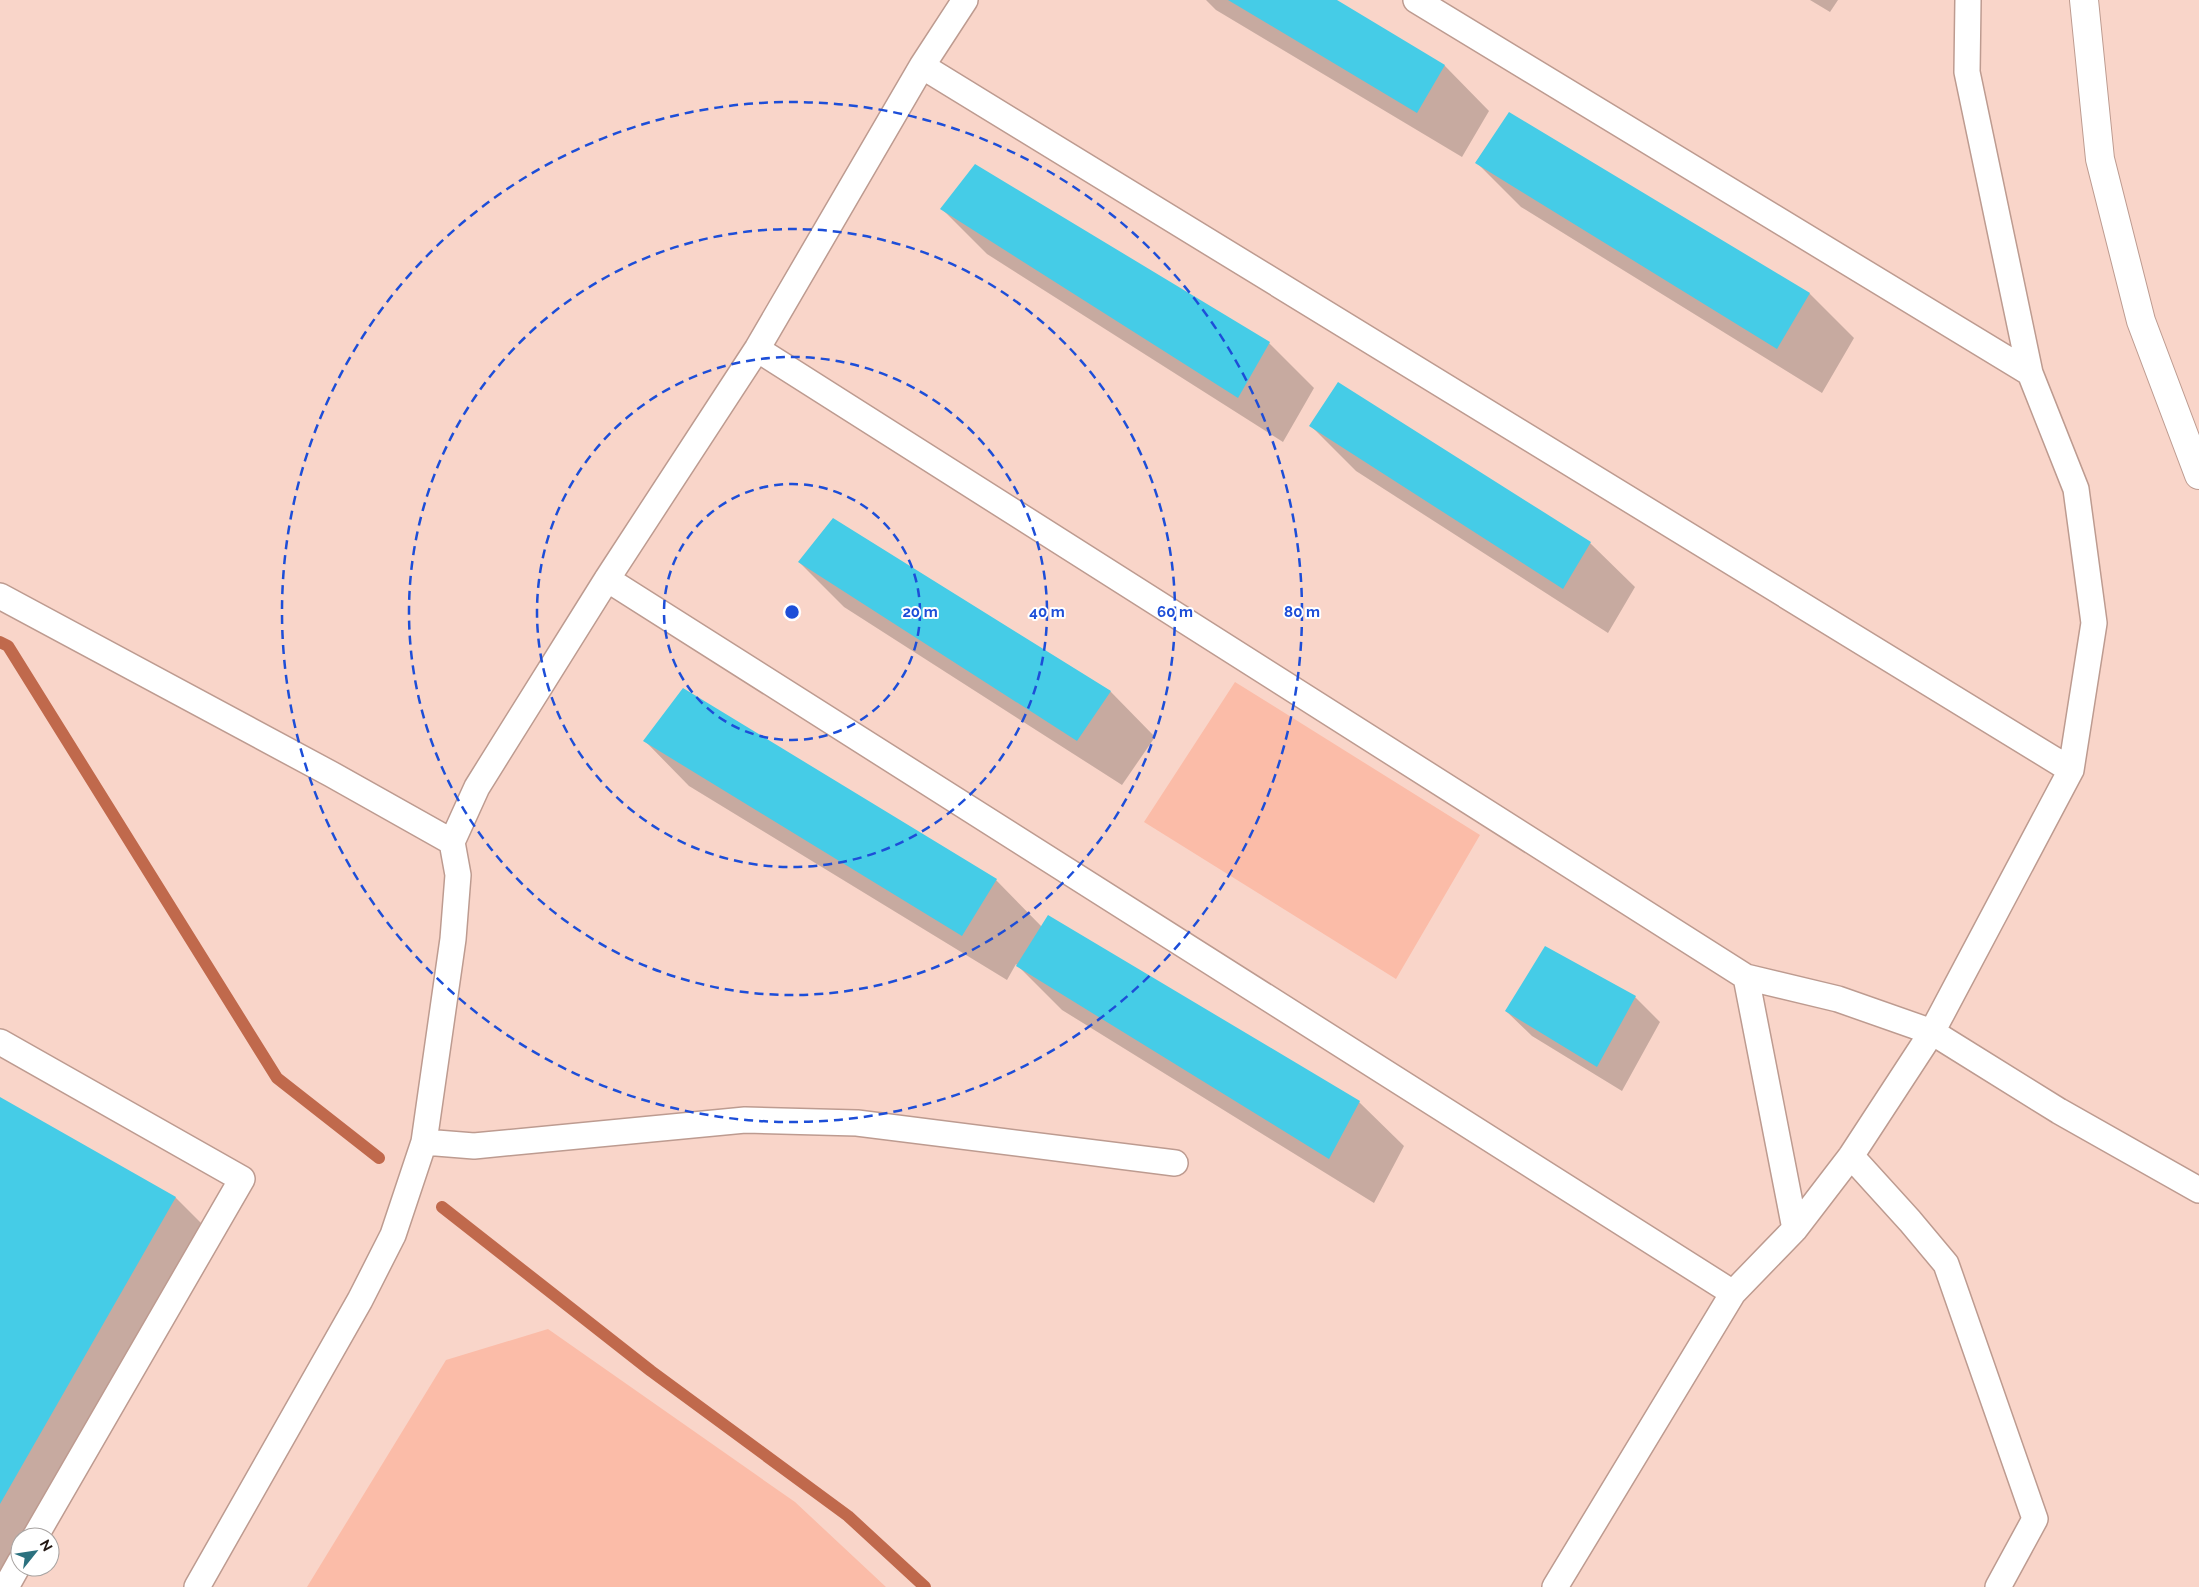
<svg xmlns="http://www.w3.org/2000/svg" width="2199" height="1587" font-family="Raleway,sans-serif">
<rect width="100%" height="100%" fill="#f9d5c9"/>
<path fill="#fbbca8" d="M1235,682L1480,835L1396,979L1144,822Z
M548,1329L795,1502L886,1587H307L446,1360Z"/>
<path fill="#0003" d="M1206,0H1334L1445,66L1489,111L1462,157L1216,10Z
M1810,0H1838L1830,12Z
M1510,114L1810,294L1854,338L1822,393L1521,207L1476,162Z
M942,209L1269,343L1314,388L1283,442L987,254Z
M1311,426L1590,543L1635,587L1608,633L1356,471Z
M833,519L1111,692L1155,737L1122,785L844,607L799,562Z
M645,741L996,880L1042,927L1359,1102L1404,1146L1374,1203L1062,1010L1016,964L1007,980L689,786Z
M1635,997L1660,1022L1622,1091L1532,1036L1506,1011Z
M0,1099L176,1198L208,1230L32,1537H20V1558L0,1587Z"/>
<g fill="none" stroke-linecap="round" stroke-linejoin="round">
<path stroke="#c0694c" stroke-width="12" d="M0,642L8,646L277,1078L379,1158
M442,1207L651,1371L848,1516L925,1587"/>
</g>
<path fill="#45cce7" d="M1228,0H1337L1445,65L1417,113Z
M1509,112L1810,293L1777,349L1475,163Z
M975,164L1270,342L1238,398L940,209Z
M1338,382L1591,542L1563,589L1309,426Z
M833,518L1111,691L1077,741L798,562Z
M683,688L997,879L962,936L643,741Z
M1048,915L1360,1101L1329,1159L1016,966Z
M1545,946L1636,996L1597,1067L1505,1011Z
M0,1097L176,1197L0,1504Z"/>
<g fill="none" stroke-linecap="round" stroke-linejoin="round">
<defs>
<path id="lane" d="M1416,0L2030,373
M922,66L2071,770
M757,349L1746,977L1838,999L1932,1032L2059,1111L2199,1190
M607,579L1733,1293
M0,596L331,774L452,842
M1746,977L1795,1229
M0,1042L242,1179L35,1537
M424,1142L474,1146L745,1120L857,1123L1175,1163
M1851,1156L1910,1221L1946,1264L2035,1519L1998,1587
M6,1587L20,1562
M197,1587L360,1300L393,1235L424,1142L453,939L458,875L452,842L477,787L607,579L757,349L922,66L965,0
M1555,1587L1733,1293L1795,1229L1851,1156L1932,1032L2071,770L2094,623L2076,489L2030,373L1967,72L1968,0"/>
<path id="street" d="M2084,0L2100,159L2141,321L2199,475"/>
</defs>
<use href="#lane" stroke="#bd9b90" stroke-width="28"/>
<use href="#street" stroke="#bd9b90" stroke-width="30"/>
<use href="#lane" stroke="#fff" stroke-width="25"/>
<use href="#street" stroke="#fff" stroke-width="28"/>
</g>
<g fill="none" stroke="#1d4ed8" stroke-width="2.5" stroke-dasharray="9 6">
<circle cx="792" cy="612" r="128"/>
<circle cx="792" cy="612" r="255"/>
<circle cx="792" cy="612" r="383"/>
<circle cx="792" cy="612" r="510"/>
</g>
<circle cx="792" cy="612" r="8" fill="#1d4ed8" stroke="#fff" stroke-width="2.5"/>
<g font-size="15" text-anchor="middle" font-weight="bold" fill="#1d4ed8" stroke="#fff" stroke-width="4" stroke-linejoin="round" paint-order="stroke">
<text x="920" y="617">20 m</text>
<text x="1047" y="617">40 m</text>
<text x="1175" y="617">60 m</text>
<text x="1302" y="617">80 m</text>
</g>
<g transform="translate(35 1552) rotate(60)"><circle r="24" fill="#ffffff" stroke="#a7a3a1"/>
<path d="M0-4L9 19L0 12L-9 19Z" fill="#2b717f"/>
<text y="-8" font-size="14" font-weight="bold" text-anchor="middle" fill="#241813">N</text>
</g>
</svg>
